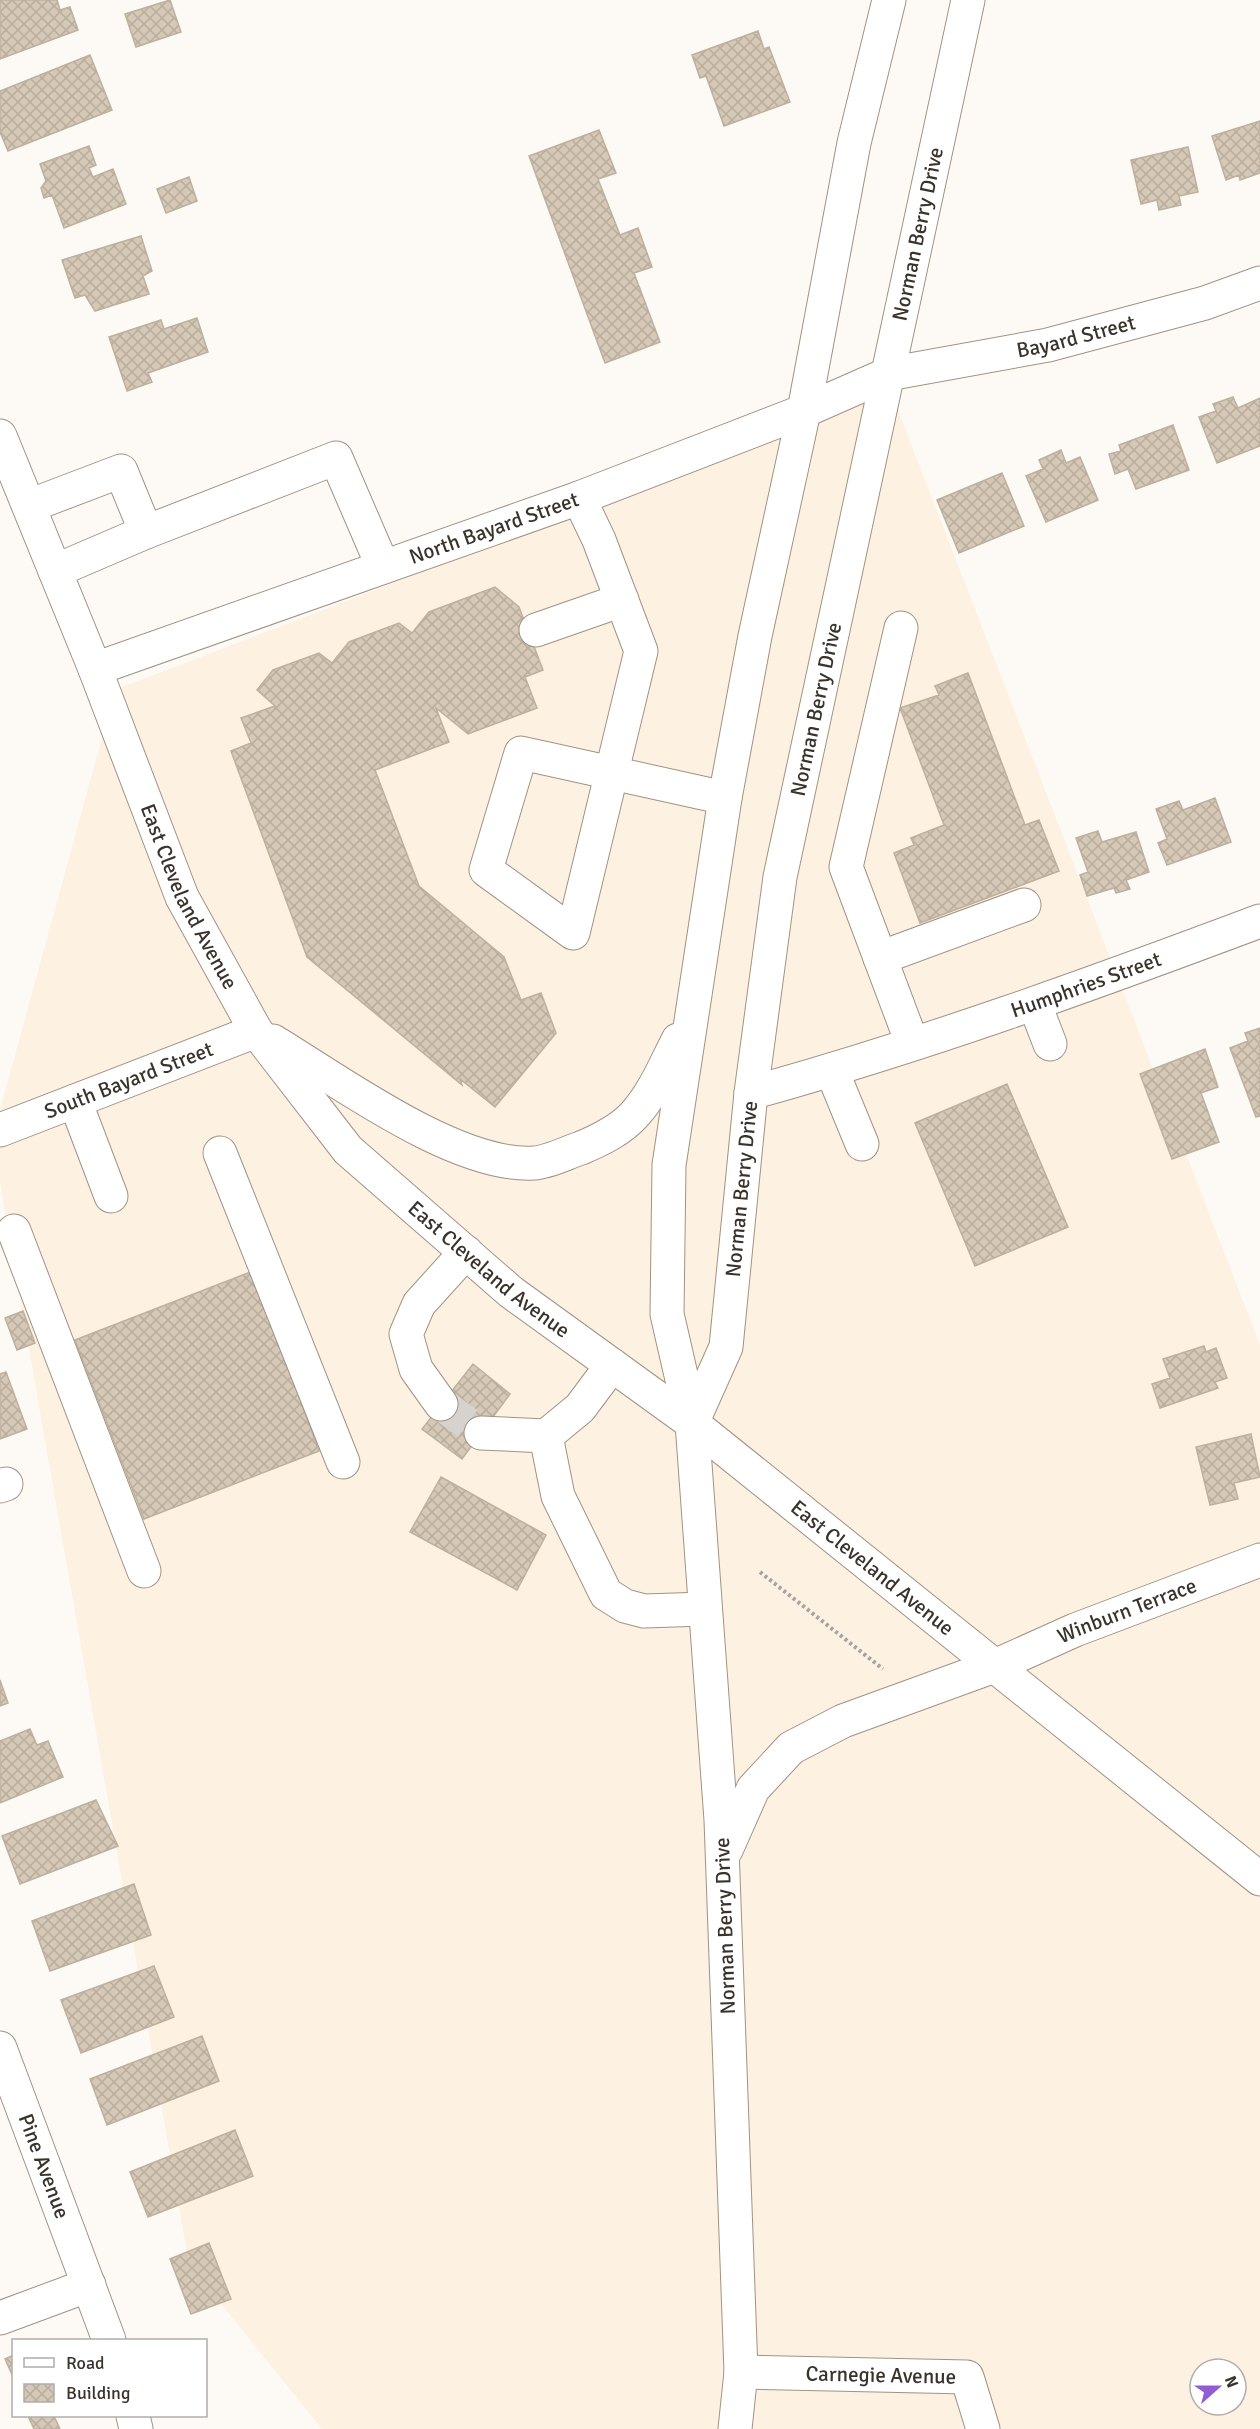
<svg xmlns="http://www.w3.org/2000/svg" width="1260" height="2429" font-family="Signika,sans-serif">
<defs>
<pattern id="building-cross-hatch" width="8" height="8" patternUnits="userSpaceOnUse" patternTransform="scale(1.5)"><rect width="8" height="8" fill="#d5c8b6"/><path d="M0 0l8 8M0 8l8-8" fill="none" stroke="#b8ac9d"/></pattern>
</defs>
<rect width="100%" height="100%" fill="#fdfaf6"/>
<path fill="#fdf1e2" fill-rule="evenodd" d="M891,392L1260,1345V2429H322L189,2264L0,1183V1110L115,690ZM1200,2369H1236V2405H1200Z"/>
<path fill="url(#building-cross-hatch)" stroke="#bdb19e" stroke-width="1.5" d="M0,0H57L60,10L70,7L78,30L0,59Z
M170,0L181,32L136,47L125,14Z
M758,31L764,49L769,47L790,102L724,126L706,76L700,78L692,55Z
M90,55L112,110L8,151L0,132V91Z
M1260,121V173L1240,180L1239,175L1226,180L1212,136Z
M599,130L616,173L598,179L620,235L638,228L652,267L634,273L660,342L605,363L529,156Z
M89,146L96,165L89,168L93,177L113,169L126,204L64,228L52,195L44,198L41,188L46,181L40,164Z
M1188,147L1198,192L1179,196L1181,205L1159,210L1157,200L1141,204L1131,160Z
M189,177L197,201L166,213L157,189Z
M141,236L152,271L143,276L149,294L95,311L85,295L75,298L62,260Z
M197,318L208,352L148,373L152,382L127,391L109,337L161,320L164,329Z
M1233,397L1238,408L1260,398V446L1217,463L1199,417L1216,411L1213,404Z
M1173,425L1189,470L1136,489L1128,469L1115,474L1109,454L1121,451L1119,445Z
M1061,450L1066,463L1080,457L1098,500L1046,522L1026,476L1043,469L1039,460Z
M1002,473L1024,526L959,553L937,500Z
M495,587L519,607L543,670L525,677L537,708L468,734L436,708L449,742L375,770L419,886L504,957L521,1000L541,993L556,1033L495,1107L460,1079L462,1085L307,957L231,751L251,743L241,718L275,706L257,690L273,670L319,653L332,663L349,642L399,623L412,633L429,612Z
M968,673L1025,825L1039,820L1059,871L920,923L894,853L914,845L911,838L944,825L900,708L939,695L935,686Z
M1215,798L1231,842L1167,865L1158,843L1167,839L1156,809L1179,801L1183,810Z
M1098,831L1102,842L1136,832L1149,872L1126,880L1130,889L1116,893L1114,888L1087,896L1080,875L1088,872L1076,838Z
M1260,1028V1116L1256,1117L1230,1048L1248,1041L1245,1033Z
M1205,1049L1218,1087L1201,1093L1219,1142L1172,1159L1140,1074Z
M1007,1084L1068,1227L975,1266L915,1123Z
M253,1271L319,1451L144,1519L75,1340Z
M23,1311L35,1343L17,1350L5,1318Z
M1204,1346L1206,1352L1216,1348L1227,1378L1215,1382L1218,1388L1160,1408L1152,1384L1170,1378L1163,1359Z
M473,1364L510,1394L462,1459L422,1429Z
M6,1372L27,1429L0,1439V1374Z
M1251,1434L1260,1477L1234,1483L1238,1499L1210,1505L1196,1447Z
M441,1477L546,1535L517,1590L410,1532Z
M0,1680L8,1703L0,1706Z
M30,1729L37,1745L48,1741L63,1777L0,1803V1741Z
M96,1800L118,1846L20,1884L2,1836Z
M134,1884L151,1935L50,1971L32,1921Z
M154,1966L174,2017L81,2053L61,2000Z
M202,2036L219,2081L107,2125L90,2079Z
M235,2130L253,2176L148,2217L130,2172Z
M209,2243L231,2299L191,2314L170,2259Z
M14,2355V2379L5,2359Z
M28,2416H54L60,2429H34Z"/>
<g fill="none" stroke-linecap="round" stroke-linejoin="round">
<path stroke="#d6d2ce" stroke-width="33" stroke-dasharray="33 16" stroke-linecap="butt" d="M441,1404L481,1433"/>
<defs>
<g id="minor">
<path d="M579,498L599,540L641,651L573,933L486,870L521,753L725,798"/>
<path d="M29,506L121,471L146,532L55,571"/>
<path d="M146,532L336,458L383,567"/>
<path d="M901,628L846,867L912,1043"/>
<path d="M536,630L622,600"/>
<path id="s1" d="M95,669L579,498L804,411L888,374L1048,345L1205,303L1260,283"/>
<path d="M880,958L1024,905"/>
<path d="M1035,1005L1050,1044"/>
<path d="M832,1071L862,1144"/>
<path id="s2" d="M751,1093C924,1045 1092,984 1260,921"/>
<path d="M75,1101L111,1196"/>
<path id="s3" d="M0,1130L256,1031"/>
<path d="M220,1153L343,1462"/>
<path d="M14,1231L144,1571"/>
<path d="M441,1404L416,1369L406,1334L419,1304L466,1252"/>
<path d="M481,1433L546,1436L580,1408L612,1365"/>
<path d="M546,1436L558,1496L606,1594L625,1606L644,1611L705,1609"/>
<path d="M0,1486L6,1484"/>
<path id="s4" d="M997,1665L1075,1630L1260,1560"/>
<path id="s5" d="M0,2048L109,2340"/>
<path d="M0,2318L89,2285"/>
<path id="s6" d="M741,2372L967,2377L983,2429"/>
<path d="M133,2416L136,2429"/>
</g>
<g id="major">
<path id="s7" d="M0,436L95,669L182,897L256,1031L348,1150L511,1292L692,1423L1260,1879"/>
<path d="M273,1041C339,1081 457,1168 534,1163C549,1162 566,1153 581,1148C600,1140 621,1130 635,1114C654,1093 665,1065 678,1040"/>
<path id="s8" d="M692,1423L726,1347L751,1093L780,877L968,0"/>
<path d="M726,1850L753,1789L791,1748L843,1721L997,1665"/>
<path d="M735,2429L741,2372L721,1820L692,1423L667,1314L669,1165L725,798L755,636L804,411L854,143L889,0"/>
</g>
</defs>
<use href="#minor" stroke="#a19383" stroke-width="35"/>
<use href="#major" stroke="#a19383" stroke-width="35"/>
<path stroke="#a7a39e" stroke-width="4" stroke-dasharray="3 3" stroke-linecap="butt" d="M760,1572L883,1669"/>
<use href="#minor" stroke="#fff" stroke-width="33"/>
<use href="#major" stroke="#fff" stroke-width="33"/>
</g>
<g text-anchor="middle" stroke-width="4.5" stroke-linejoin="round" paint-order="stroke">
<g font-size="21" fill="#39332c" stroke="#fff">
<text dy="7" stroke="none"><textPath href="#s8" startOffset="1214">Norman Berry Drive</textPath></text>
<text dy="7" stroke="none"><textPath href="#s1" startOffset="1038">Bayard Street</textPath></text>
<text dy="7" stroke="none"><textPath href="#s1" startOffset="423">North Bayard Street</textPath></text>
<text dy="7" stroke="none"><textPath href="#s8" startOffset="728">Norman Berry Drive</textPath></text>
<text dy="7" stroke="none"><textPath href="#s7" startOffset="498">East Cleveland Avenue</textPath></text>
<text dy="7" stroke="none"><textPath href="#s2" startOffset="352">Humphries Street</textPath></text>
<text dy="7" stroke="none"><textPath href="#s3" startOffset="138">South Bayard Street</textPath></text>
<text dy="7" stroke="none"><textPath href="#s8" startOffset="242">Norman Berry Drive</textPath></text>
<text dy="7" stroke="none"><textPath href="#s7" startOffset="984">East Cleveland Avenue</textPath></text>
<text dy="7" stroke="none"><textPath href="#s7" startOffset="1470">East Cleveland Avenue</textPath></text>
<text dy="7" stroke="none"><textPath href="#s4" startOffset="141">Winburn Terrace</textPath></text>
<text transform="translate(725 1926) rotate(-92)" y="7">Norman Berry Drive</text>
<text dy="7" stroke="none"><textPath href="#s5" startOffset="126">Pine Avenue</textPath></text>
<text dy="7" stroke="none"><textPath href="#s6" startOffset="140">Carnegie Avenue</textPath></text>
</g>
</g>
<rect x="12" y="2339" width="195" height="78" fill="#ffffff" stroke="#b0adab" stroke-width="1.5"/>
<rect x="24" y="2358" width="30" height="9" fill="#ffffff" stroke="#b0adab" stroke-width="1.5"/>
<text x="66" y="2369" font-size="18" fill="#39332c">Road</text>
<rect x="24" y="2384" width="30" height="18" fill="url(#building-cross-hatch)" stroke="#b0adab" stroke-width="1.5"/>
<text x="66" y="2399" font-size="18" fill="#39332c">Building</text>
<g transform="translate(1218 2387) rotate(69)"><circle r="28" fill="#ffffff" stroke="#b0adab" stroke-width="1.5"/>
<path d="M0-4.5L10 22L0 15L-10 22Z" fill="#945cd4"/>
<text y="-9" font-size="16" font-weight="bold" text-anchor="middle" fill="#39332c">N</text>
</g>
</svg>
